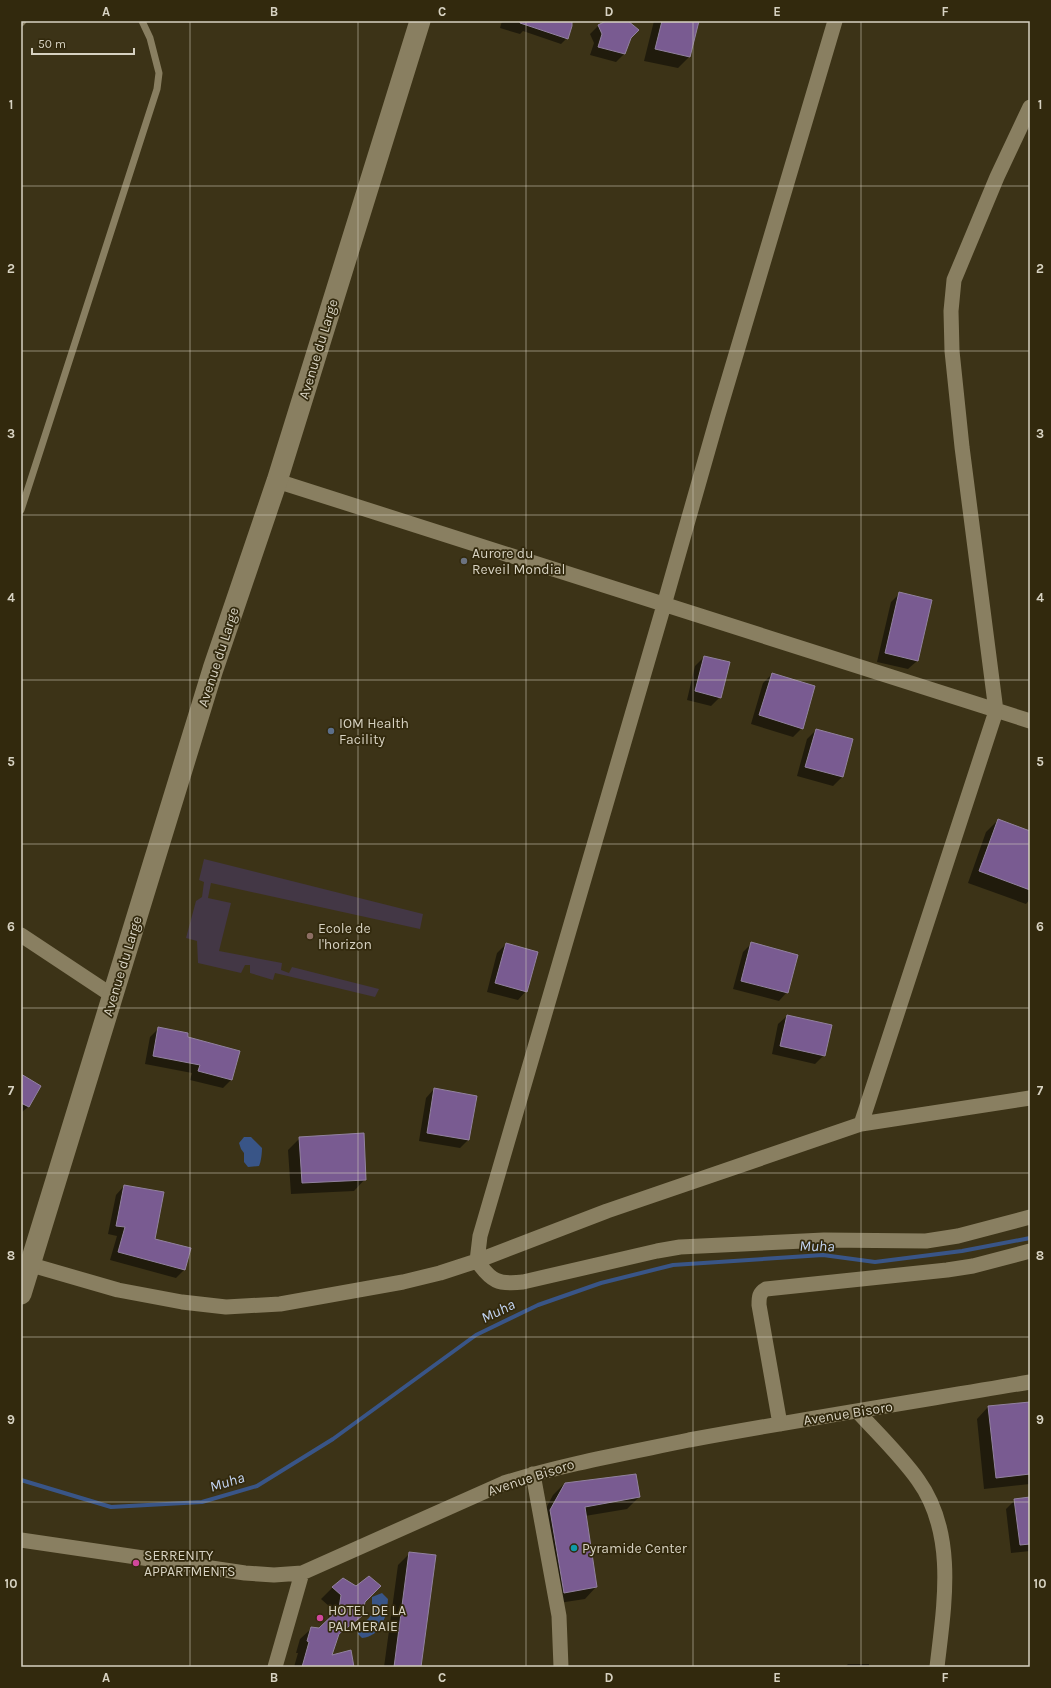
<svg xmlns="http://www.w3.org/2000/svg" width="1051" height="1688" font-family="Karla,sans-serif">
<rect width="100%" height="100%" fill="#3c3317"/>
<path fill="#433745" d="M204,859L423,914L420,929L211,883L208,898L231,903L219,951L282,963L281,970L289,973L292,967L379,989L375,997L275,973L273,980L250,973V965H245L241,973L198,963L197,941L186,938L196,901L202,897L204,882L199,880Z"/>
<path fill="#395587" d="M244,1137H251L262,1148C262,1153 261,1162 259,1166L248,1167L244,1162V1153L241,1149L239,1143Z
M382,1593L388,1599C387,1616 382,1636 362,1638L358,1634V1627L368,1619L372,1614V1597Z"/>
<path fill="#0007" d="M502,21H571L567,38L561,44L523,31L520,34L500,28Z
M608,21H625V53L616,62L590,55L594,43L590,34L599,25Z
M654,21H698L689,57L678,68L644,61Z
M900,593L917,661L908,669L877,662L891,602Z
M704,657L720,697L711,706L687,700L695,666Z
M772,674L802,728L793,737L751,724L763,683Z
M816,730L852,739L842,777L833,786L797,776L807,739Z
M998,820L1030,832V899L1026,904L968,883L986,832Z
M752,943L787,992L779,1001L733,989L743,952Z
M506,944L526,991L518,1000L487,992L497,953Z
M787,1016L824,1055L815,1064L772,1054L778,1024Z
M159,1028L186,1038L231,1080L223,1088L190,1080L192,1073L145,1064L150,1037Z
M21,1075L40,1086L28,1107L22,1112H21Z
M434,1089L469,1139L460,1148L419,1141L426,1098Z
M300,1138L365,1179L354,1191L291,1194L288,1150Z
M124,1186L154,1239L184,1270L176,1278L110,1260L117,1236L108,1234L116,1195Z
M1030,1403V1484L984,1489L977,1419L988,1407Z
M565,1483L639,1497L627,1509L585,1516L596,1587L585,1599L552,1604L539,1522L553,1495Z
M1030,1498V1551L1011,1553L1006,1509L1015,1500Z
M410,1553L420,1667H384L398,1565Z
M333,1587L364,1602L361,1616L337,1637L331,1657L353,1667H294L298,1653H296L300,1639L312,1628L319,1629L328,1621L330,1607L321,1599Z
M848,1664H869V1667H845Z"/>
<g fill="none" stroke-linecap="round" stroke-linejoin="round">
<path stroke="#395587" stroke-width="4" d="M21,1480L111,1507L202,1502L257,1486L333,1439L476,1335L538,1305L601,1283L673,1265L823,1255L875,1262L962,1251L1030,1238"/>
</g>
<path fill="#795b91" stroke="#92829f" d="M520,21H572V26L568,39L520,23Z
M606,21H628L639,30L631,38L625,54L598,47L602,34L598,25Z
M662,21H699L690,57L655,49Z
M899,592L932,600L918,661L885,653Z
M704,656L730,662L721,698L695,691Z
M772,673L815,686L803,729L759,715Z
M816,729L853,739L843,777L805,767Z
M998,819L1030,831V890L979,871Z
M751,942L798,955L788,993L741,981Z
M506,943L538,952L527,992L495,983Z
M787,1015L832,1025L825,1056L780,1046Z
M158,1027L188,1033V1037L240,1051L232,1080L198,1071L200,1065L153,1056Z
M21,1074L41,1086L29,1107L21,1103Z
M434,1088L477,1096L469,1140L427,1133Z
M364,1133L366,1180L302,1183L299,1137Z
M124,1185L164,1192L155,1239L191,1248L185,1270L118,1252L125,1227L116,1226Z
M1030,1402V1474L996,1478L988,1406Z
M636,1474L640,1497L585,1507L597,1587L564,1593L550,1510L565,1483Z
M1030,1497V1544L1020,1545L1014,1499Z
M409,1552L436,1555L421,1667H394Z
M369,1576L381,1586L365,1602L362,1616L339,1634L332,1655L351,1650L354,1667H302L309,1642L307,1641L311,1627L319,1628L339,1609L341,1595L332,1587L343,1578L356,1586Z"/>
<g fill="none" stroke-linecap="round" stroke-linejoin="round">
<path stroke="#897f61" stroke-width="7" d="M21,23L23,21
M21,510L157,89L159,73L150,38L142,21"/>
<path stroke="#897f61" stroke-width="15" d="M835,21L718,415L664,605L480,1236L477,1261C491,1281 498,1285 523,1282L657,1251L680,1247L824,1240L926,1241L958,1236L1030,1217
M277,481L1030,721
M21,935L113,996
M861,1124L996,711L962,447L952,351L951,311L954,280L997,177L1030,107
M21,1262L118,1290L182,1302L226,1307L280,1304L403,1282L440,1273L477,1261L607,1211L861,1124L1030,1098
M858,1412C878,1434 901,1456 918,1480C957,1534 944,1606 937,1667
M780,1424L759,1305C759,1297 759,1293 766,1289L947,1270L973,1266L1030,1251
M533,1474L559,1616L561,1667
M21,1540L245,1573L274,1575L302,1573L504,1483C564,1464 627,1453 689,1440C803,1419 917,1401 1030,1382
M275,1667L302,1573"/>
<path stroke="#897f61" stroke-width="21" d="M21,1294L213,669L277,481L420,21"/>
</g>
<path fill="none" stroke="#d7d2c2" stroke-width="1" stroke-opacity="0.55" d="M190,21V1667M358,21V1667M526,21V1667M693,21V1667M861,21V1667M21,186H1030M21,351H1030M21,515H1030M21,680H1030M21,844H1030M21,1008H1030M21,1173H1030M21,1337H1030M21,1502H1030"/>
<circle fill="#6b7280" stroke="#32290d" stroke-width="1.5" cx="464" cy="561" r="4"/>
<circle fill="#5c6f8a" stroke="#32290d" stroke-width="1.5" cx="331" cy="731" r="4"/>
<circle fill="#8d6e63" stroke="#32290d" stroke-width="1.5" cx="310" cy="936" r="4"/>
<circle fill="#0f9aa8" stroke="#32290d" stroke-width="1.5" cx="574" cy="1548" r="4"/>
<g fill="#d1479c" stroke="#32290d" stroke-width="1.5">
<circle cx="136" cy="1563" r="4"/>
<circle cx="320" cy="1618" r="4"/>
</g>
<g text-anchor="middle" stroke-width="3.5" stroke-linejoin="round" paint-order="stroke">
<g font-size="14" fill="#d7d2c2" stroke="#32290d">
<text transform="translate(318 349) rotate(-73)" y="5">Avenue du Large</text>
<text transform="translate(218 657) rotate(-72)" y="5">Avenue du Large</text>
<text transform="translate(122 966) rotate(-73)" y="5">Avenue du Large</text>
<text transform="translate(848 1413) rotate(-9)" y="5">Avenue Bisoro</text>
<text transform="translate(531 1477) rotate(-18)" y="5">Avenue Bisoro</text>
</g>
<g font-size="14" fill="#d7d2c2" stroke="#32290d" text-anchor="start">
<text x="472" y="558">Aurore du<tspan x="472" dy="16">Reveil Mondial</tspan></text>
<text x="339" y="728">IOM Health<tspan x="339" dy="16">Facility</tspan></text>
<text x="318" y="933">Ecole de<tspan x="318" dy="16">l'horizon</tspan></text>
<text x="582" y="1553">Pyramide Center</text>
<text x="144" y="1560">SERRENITY<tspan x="144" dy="16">APPARTMENTS</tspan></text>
<text x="328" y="1615">HOTEL DE LA<tspan x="328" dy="16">PALMERAIE</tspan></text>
</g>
<g font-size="15" font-style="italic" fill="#c4d6f5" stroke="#32290d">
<text transform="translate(817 1246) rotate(1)" y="5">Muha</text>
<text transform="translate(498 1311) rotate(-26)" y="5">Muha</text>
<text transform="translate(227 1482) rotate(-17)" y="5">Muha</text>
</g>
</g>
<rect width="1051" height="1688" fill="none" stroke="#32290d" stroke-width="44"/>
<path d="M32 48v6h102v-6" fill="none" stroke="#d7d2c2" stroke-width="2"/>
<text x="38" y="48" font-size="12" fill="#d7d2c2" stroke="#32290d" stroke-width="3" paint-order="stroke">50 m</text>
<rect x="22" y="22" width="1007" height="1644" fill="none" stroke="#d7d2c2" stroke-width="1.5"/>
<g font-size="13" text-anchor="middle" font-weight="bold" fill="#d7d2c2">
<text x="106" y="16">A</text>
<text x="274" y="16">B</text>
<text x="442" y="16">C</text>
<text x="609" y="16">D</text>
<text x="777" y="16">E</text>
<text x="945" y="16">F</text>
<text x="11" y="109">1</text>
<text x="1040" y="109">1</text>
<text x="11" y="273">2</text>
<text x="1040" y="273">2</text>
<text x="11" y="438">3</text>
<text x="1040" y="438">3</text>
<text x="11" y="602">4</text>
<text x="1040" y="602">4</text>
<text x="11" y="766">5</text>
<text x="1040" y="766">5</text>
<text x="11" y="931">6</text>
<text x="1040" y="931">6</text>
<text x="11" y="1095">7</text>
<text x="1040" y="1095">7</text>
<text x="11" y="1260">8</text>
<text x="1040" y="1260">8</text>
<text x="11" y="1424">9</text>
<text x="1040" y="1424">9</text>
<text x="11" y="1588">10</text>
<text x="1040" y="1588">10</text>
<text x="106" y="1682">A</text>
<text x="274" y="1682">B</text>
<text x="442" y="1682">C</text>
<text x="609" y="1682">D</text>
<text x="777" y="1682">E</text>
<text x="945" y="1682">F</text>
</g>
</svg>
